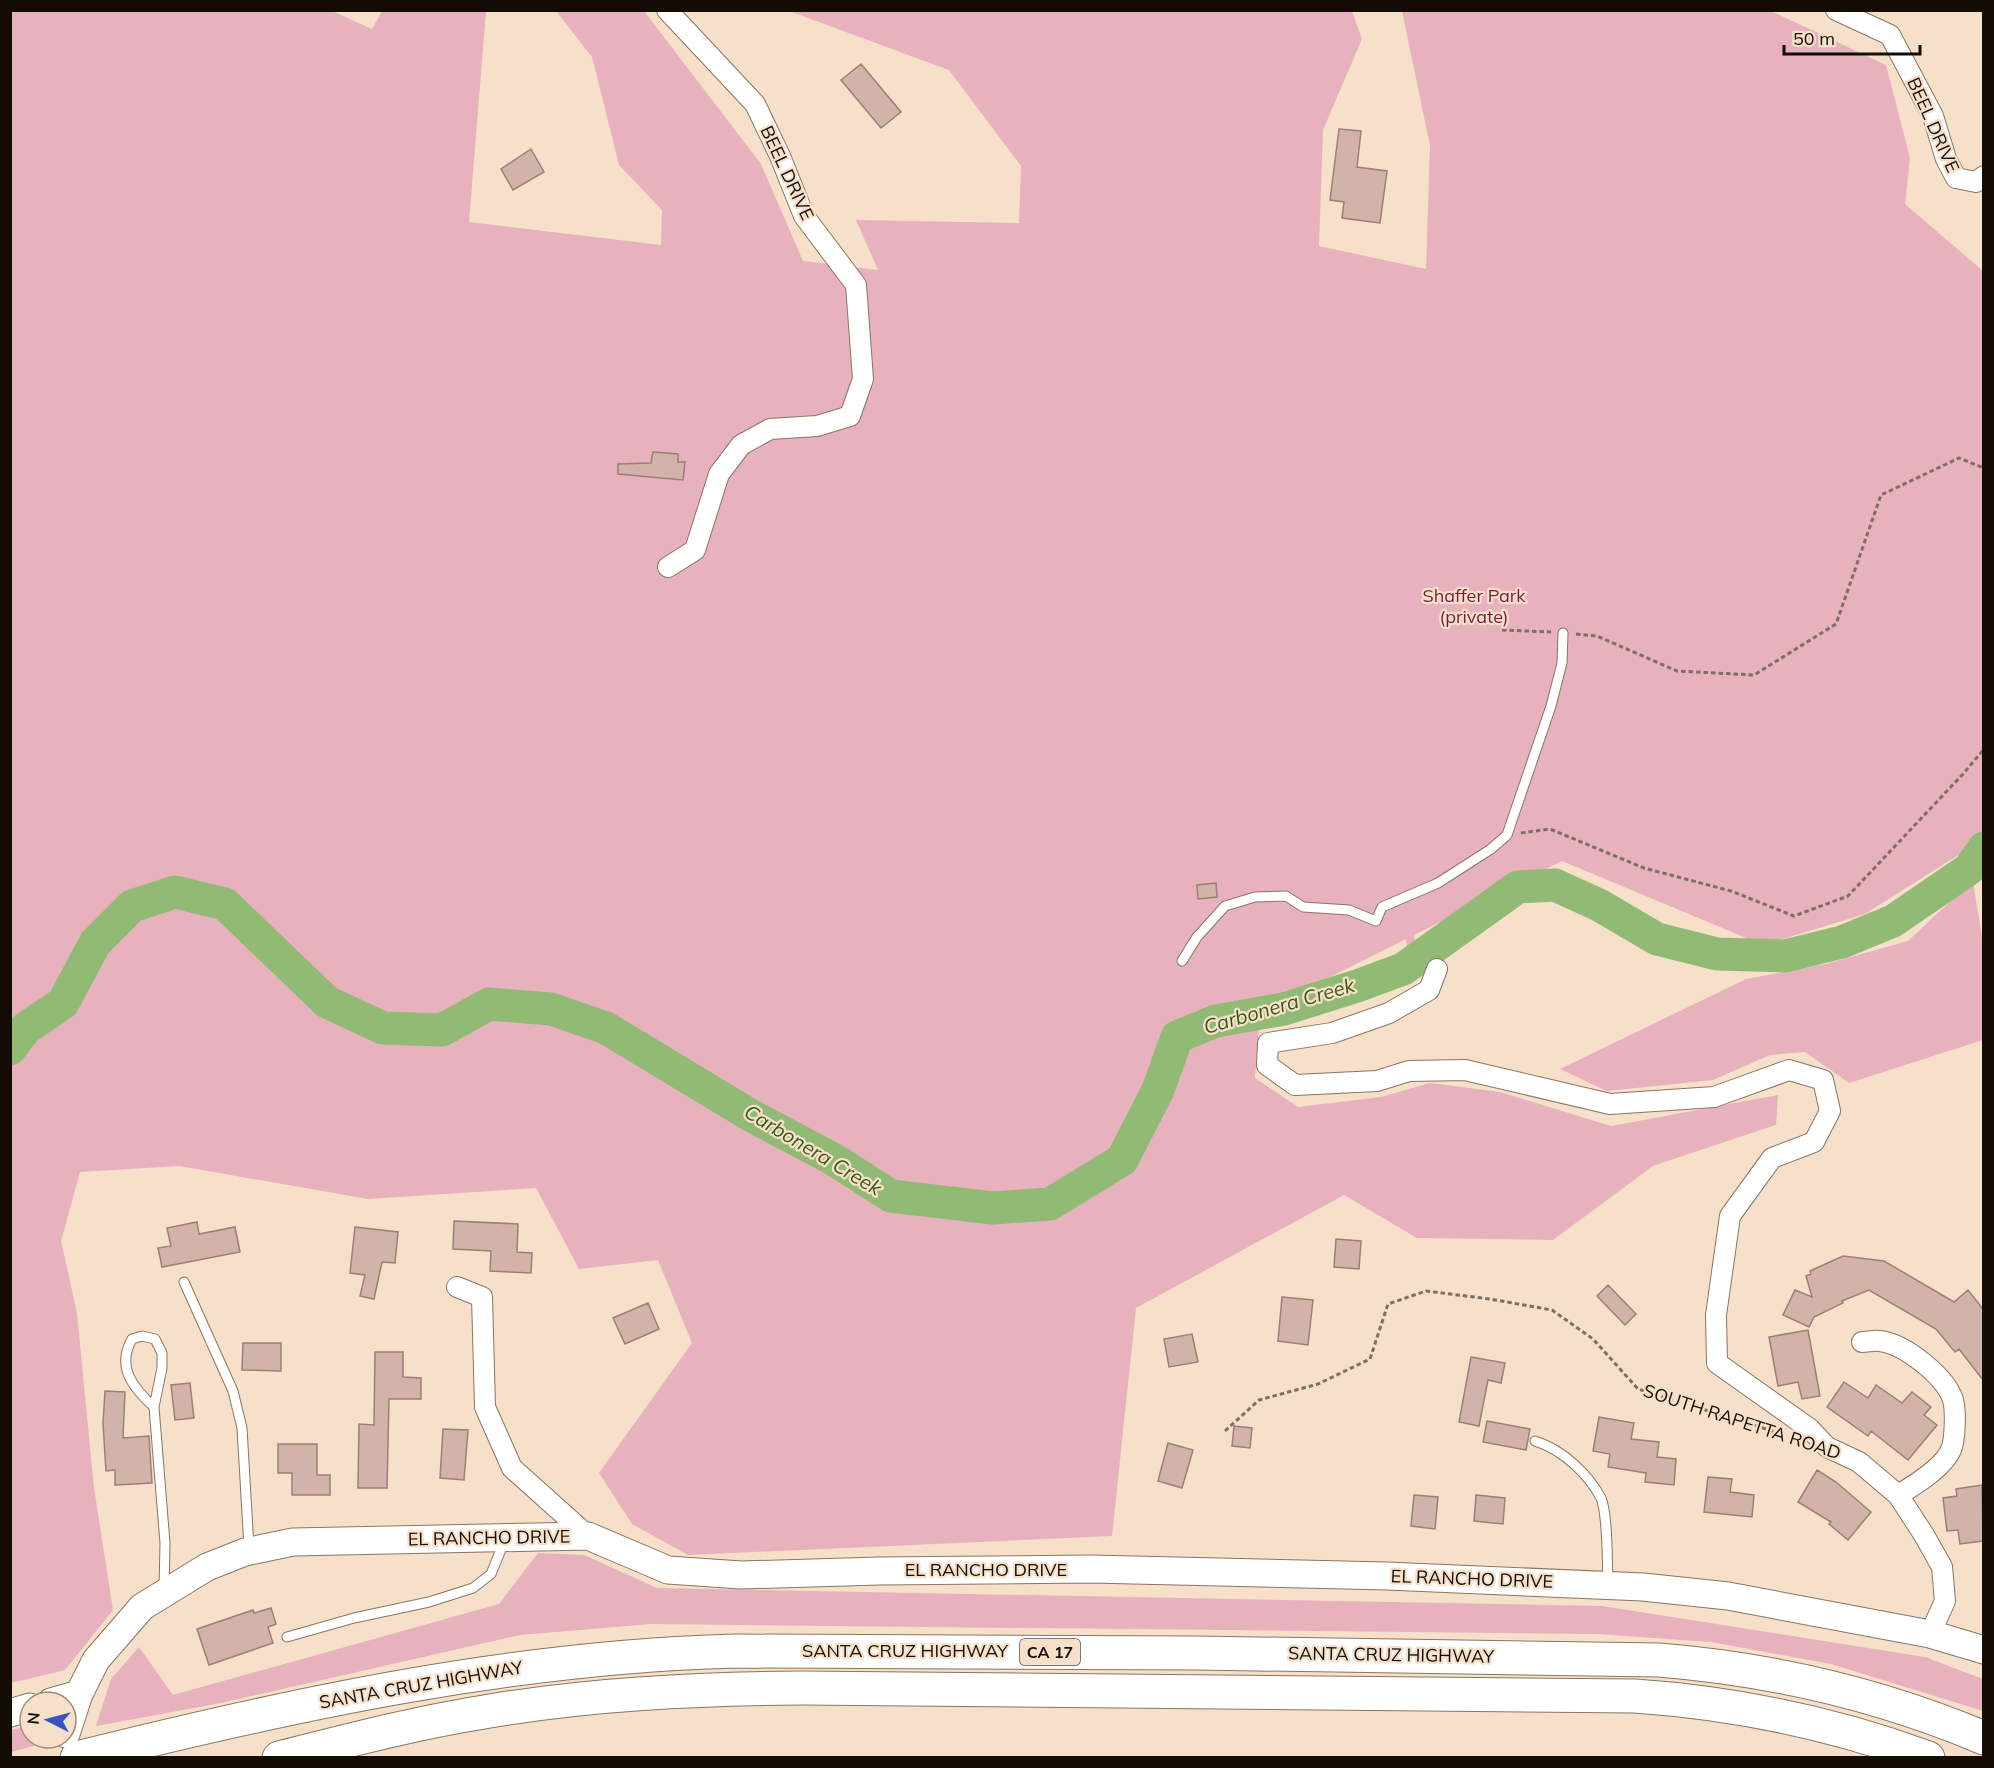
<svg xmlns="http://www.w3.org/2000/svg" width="1994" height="1768" font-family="Mulish,sans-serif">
<rect width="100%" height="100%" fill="#f6e0c9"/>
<path fill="#e7b1bd" d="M10,11H332L372,29L382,11H486L469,222L661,245L662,210L619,165L592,57L556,11H644L761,164L803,261L878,270L856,220L1019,223L1021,166L949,70L789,11H1352L1362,39L1323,130L1319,246L1426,269L1430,146L1402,11H1771L1886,65L1910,158L1905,204L1983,271L1984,874L1973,881L1984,951L1983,1040L1849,1083L1805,1052L1770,1055L1713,1080L1607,1091L1560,1069L1746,979L1826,964L1908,941L1973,880L1968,849L1865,914L1763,945L1562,861L1414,935L1415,947L1407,952L1406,939L1260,1012L1255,1078L1298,1107L1381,1097L1430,1083L1500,1092L1611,1126L1778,1095L1776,1125L1653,1166L1553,1240L1417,1238L1344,1195L1136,1308L1112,1536L688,1555L632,1524L599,1473L692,1343L658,1260L579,1269L536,1188L368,1199L179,1166L80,1172L61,1241L77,1313L94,1488L113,1610L65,1670L11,1683Z
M538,1553L584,1555L657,1588L1602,1606L1925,1657L1983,1679V1711L1831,1664L1711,1642L1597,1634L651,1624L520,1635L216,1704L96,1726L111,1679L139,1647L173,1695L499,1604Z
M30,1726V1738H37V1745L11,1752V1730Z"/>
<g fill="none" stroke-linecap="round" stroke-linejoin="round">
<path stroke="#91ba75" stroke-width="33" d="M10,1049L26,1028L63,1003L95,943L132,906L175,892L225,904L327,1002L383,1028L442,1030L489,1004L551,1009L606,1028L750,1115L833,1159L891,1196L993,1208L1050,1204L1122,1160L1158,1090L1177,1037L1216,1021L1284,1009L1357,986L1403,969L1518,887L1555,885L1599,905L1657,939L1717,954L1785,956L1842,942L1893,921L1969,869L1984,848"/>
</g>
<path fill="#d2b3aa" stroke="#9c7f76" stroke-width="1.5" d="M861,64L901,112L881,128L841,80Z
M1339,129L1361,131L1357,167L1387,171L1380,223L1342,218L1344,202L1330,200Z
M531,149L544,172L513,190L501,169Z
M653,452L678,454V462H685L683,480L618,474V464L651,463Z
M1216,883L1217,897L1198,899L1197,885Z
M454,1221L518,1224L517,1252L532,1253L531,1273L490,1271L491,1251L453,1249Z
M197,1222L199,1234L235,1227L240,1252L162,1267L158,1248L171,1246L167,1228Z
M355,1227L398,1232L395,1263L382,1262L374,1299L360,1296L365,1275L350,1273Z
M1336,1239L1361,1241L1359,1269L1334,1267Z
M1843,1256L1884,1261L1954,1302L1968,1290L1983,1309V1380L1959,1349L1955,1352L1936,1329L1869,1290L1842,1301L1843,1303L1814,1317L1809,1327L1783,1315L1795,1290L1812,1297L1806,1276L1811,1274L1810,1271Z
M1608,1285L1636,1314L1625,1325L1597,1296Z
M1282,1297L1313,1300L1308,1345L1278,1341Z
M648,1303L659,1329L625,1344L613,1318Z
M1808,1330L1820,1396L1802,1399L1798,1382L1778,1386L1769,1337Z
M1192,1334L1198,1362L1169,1367L1164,1339Z
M243,1343H281V1371L242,1370Z
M375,1352H403V1377L421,1378V1399H389L387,1488H358L359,1424L374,1425Z
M1471,1357L1505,1363L1501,1383L1488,1380L1479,1426L1459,1422Z
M1844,1382L1868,1398L1876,1385L1902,1403L1912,1392L1931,1407L1924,1415L1937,1425L1908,1460L1871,1431L1868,1436L1827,1407Z
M190,1383L194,1418L175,1420L171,1385Z
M105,1391L125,1392L123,1438L149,1436L152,1483L115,1485V1470L106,1471L103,1423Z
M1599,1417L1634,1423L1631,1439L1659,1442L1657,1457L1676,1459L1674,1485L1645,1482L1646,1473L1608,1467L1610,1454L1593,1451Z
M1487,1421L1530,1429L1526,1450L1483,1442Z
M1234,1426L1252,1428L1250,1448L1232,1446Z
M443,1429L468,1430L464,1480L440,1478Z
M1168,1443L1193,1450L1182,1488L1158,1481Z
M278,1444H317V1475H330V1495H292V1473H278Z
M1817,1470L1836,1482L1871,1512L1848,1540L1829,1524L1831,1522L1798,1502Z
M1708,1477L1732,1479L1730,1492L1754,1495L1752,1517L1704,1512Z
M1982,1485L1983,1541L1960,1544L1958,1530L1947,1531L1943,1498L1957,1496L1956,1489Z
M1414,1495L1438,1497L1435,1529L1411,1526Z
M1476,1495L1505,1498L1503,1524L1474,1521Z
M271,1608L276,1624L268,1627L273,1643L209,1665L197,1629L253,1610L254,1613Z"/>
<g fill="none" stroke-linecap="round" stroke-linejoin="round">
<defs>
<path id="lane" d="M1182,961L1197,937L1225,906L1255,897L1286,896L1303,907L1349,910L1376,921L1382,907L1438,883L1491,849L1507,835L1551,706L1562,663L1563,633
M184,1282L233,1391L242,1428L249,1548
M154,1407L162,1368V1353L155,1339L142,1336L132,1339C116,1367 133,1388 154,1407L165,1543L164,1590
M1535,1441C1551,1446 1563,1454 1575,1465C1586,1475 1594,1485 1601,1498C1608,1515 1607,1562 1608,1582
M287,1637L354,1618L429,1602L473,1588L491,1574L504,1542"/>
<path id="street" d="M667,10L755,104L780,156L804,216L856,285L863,379L850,416L817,426L770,429L741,445L719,474L695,550L668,567
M1836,10L1890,35L1933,116L1946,159L1956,178L1976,182L1984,176
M1437,969L1429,990L1389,1013L1332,1033L1268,1043L1267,1065L1295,1085L1377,1081L1409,1071L1465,1070L1610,1104L1714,1097L1789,1070L1823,1080L1830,1111L1814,1142L1772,1158L1730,1216L1716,1315L1717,1363L1810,1429L1827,1447L1859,1462L1898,1495L1924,1535L1942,1567L1945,1601L1930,1634
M457,1287L482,1297L485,1407L512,1468L588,1536
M1862,1342C1867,1342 1875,1340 1880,1341C1905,1344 1946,1377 1953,1400C1956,1410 1955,1437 1952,1447C1946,1466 1915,1485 1898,1495"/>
<path id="secondary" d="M51,1702L79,1694
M10,1713L30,1707
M66,1734L79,1694L96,1660L142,1607L207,1567L245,1552L293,1542L588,1536L668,1570L741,1575L879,1571L1091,1569L1387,1576L1643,1587L1728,1596L1930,1634L1984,1650"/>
<path id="highway" d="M77,1758C293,1704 512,1657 735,1651L1197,1653L1659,1660C1771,1669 1879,1694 1984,1738
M279,1758C347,1741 415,1723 484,1712C589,1694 695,1689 802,1688L1635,1696C1736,1703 1833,1723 1928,1758"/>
</defs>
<use href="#lane" stroke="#897561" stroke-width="11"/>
<use href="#street" stroke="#897561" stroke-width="22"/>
<use href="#secondary" stroke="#897561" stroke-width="29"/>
<use href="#highway" stroke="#897561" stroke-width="35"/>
<path stroke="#7e7061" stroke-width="3" stroke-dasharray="4.5 3" stroke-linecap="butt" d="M1502,630L1551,632
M1576,634L1597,636L1677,671L1754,675L1836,624L1881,495L1959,458L1984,468
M1521,833L1550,829L1644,868L1731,891L1794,916L1848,896L1963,774L1984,749
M1225,1431L1259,1400L1318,1384L1370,1359L1388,1304L1426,1291L1490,1299L1552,1310L1593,1339L1638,1389L1782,1434"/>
<use href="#lane" stroke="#fff" stroke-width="9"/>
<use href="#street" stroke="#fff" stroke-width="20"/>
<use href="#secondary" stroke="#fff" stroke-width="27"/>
<use href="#highway" stroke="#fff" stroke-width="33"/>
</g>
<g text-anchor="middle" stroke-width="4.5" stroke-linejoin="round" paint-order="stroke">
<rect fill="#f6e0c9" stroke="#584c40" stroke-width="1.5" x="1020" y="1639" width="60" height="26" rx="4.5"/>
<g font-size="16" font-weight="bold" fill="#140d05">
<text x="1050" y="1658">CA 17</text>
</g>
<g font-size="18" fill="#140d05" stroke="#f6e0c9">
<text transform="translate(1933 125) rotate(66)" y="6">BEEL DRIVE</text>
<text transform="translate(787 173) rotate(65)" y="6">BEEL DRIVE</text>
<text transform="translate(1742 1422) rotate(18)" y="6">SOUTH RAPETTA ROAD</text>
<text transform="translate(489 1538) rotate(-1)" y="6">EL RANCHO DRIVE</text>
<text x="986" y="1576">EL RANCHO DRIVE</text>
<text transform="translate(1472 1579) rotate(2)" y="6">EL RANCHO DRIVE</text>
<text x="905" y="1657">SANTA CRUZ HIGHWAY</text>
<text transform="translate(1391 1655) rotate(1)" y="6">SANTA CRUZ HIGHWAY</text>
<text transform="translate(421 1685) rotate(-10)" y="6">SANTA CRUZ HIGHWAY</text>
</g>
<g font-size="18" fill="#7b193d" stroke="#f6e0c9">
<text x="1474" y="602">Shaffer Park<tspan x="1474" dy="21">(private)</tspan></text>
</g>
<g font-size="20" font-style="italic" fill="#355a12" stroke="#f6e0c9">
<text transform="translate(1279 1006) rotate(-16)" y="7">Carbonera Creek</text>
<text transform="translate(813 1150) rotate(31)" y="7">Carbonera Creek</text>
</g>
</g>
<rect width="1994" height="1768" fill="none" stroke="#140d05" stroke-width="24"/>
<g transform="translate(48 1720) rotate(276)"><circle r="28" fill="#f6e0c9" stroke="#9c8c7b" stroke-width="1.5"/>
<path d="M0-4.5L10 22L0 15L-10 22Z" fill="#3553c4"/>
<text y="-9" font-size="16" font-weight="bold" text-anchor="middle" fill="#140d05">N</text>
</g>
<path d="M1784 45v9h136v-9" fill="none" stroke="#140d05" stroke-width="3"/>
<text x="1793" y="45" font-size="18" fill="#140d05" stroke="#f6e0c9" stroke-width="4.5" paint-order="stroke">50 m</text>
</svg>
